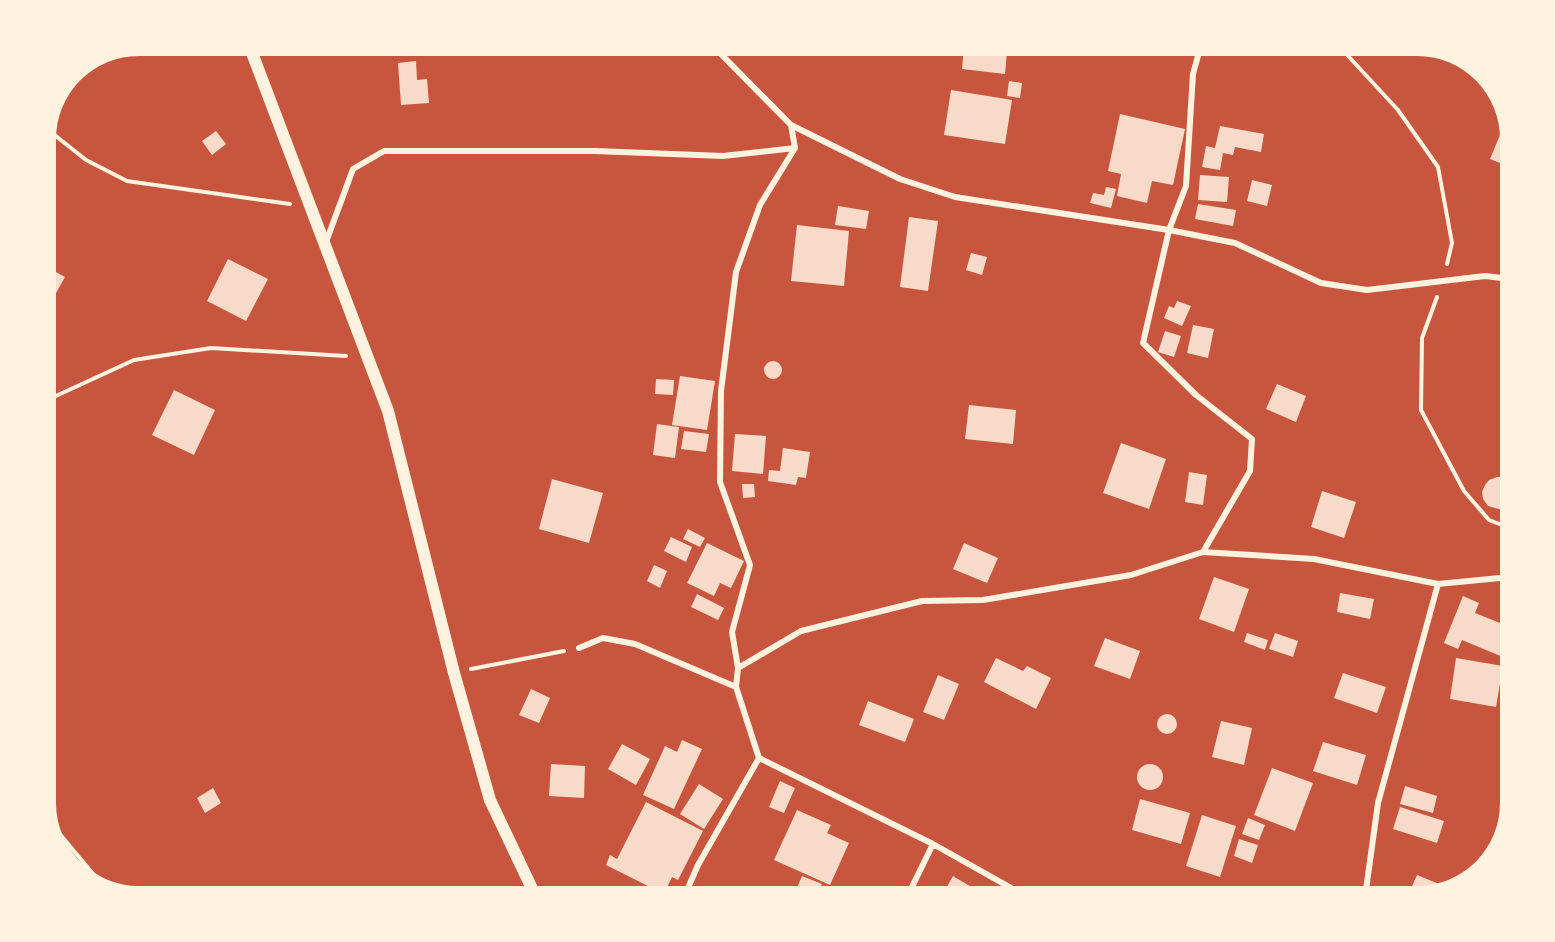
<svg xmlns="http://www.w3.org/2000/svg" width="1555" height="942" font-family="Montserrat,sans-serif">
<rect width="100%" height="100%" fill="#c8553d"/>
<path fill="#f7dbc8" d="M964,47L1007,52L1005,74L962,69Z
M416,61L417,80L427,79L429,103L401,105L398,63Z
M1009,81L1022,83L1020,98L1007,96Z
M951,90L1012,100L1005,144L944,135Z
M1120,114L1185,129L1173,185L1152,181L1147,203L1117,196L1121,174L1108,171Z
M1220,126L1264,134L1261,152L1235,147L1233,155L1223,153L1220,170L1202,167L1206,146L1215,148Z
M1502,130L1510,133V167L1490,159Z
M216,131L226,144L212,155L202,141Z
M1200,175L1229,177L1227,202L1198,200Z
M1252,180L1272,185L1267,206L1247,201Z
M1106,187L1116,189L1111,208L1090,203L1093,193L1104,195Z
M1198,204L1236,210L1233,226L1195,219Z
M838,206L869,211L866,229L835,225Z
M909,217L938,221L928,291L900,287Z
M797,225L849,231L844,286L791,281Z
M971,253L987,257L982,275L966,270Z
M228,259L268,279L246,321L207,301Z
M45,266L65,277L47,309H45Z
M1177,301L1191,306L1182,326L1164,318L1169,306L1174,308Z
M1193,325L1214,329L1208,358L1187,353Z
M1165,331L1181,336L1174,357L1158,352Z
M764 370a9 9 0 1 1 18 0a9 9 0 1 1-18 0Z
M680,376L715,381L707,430L672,425Z
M656,379L674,380L673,395L655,394Z
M1277,384L1306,396L1296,422L1266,409Z
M174,390L215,410L194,455L152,435Z
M969,405L1016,410L1013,444L965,439Z
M657,424L679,427L675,458L653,455Z
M684,431L709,434L706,452L681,449Z
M735,434L766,436L763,474L732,471Z
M1121,443L1166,459L1149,509L1103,493Z
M783,448L810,452L806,478L798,477L796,485L768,481L769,470L780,471Z
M1189,472L1207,475L1203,505L1185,502Z
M1497,477H1504L1510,481V506L1502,510L1488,506L1483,499L1482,492L1485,485L1489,480Z
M552,479L603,493L589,543L539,529Z
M742,484H754L755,497L743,498Z
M1322,491L1356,502L1344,538L1311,527Z
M688,529L705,538L700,547L683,539Z
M671,537L692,547L686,562L664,551Z
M707,543L744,561L731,588L720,583L714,596L687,583Z
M964,543L998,558L987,583L953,569Z
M654,565L667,571L660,588L647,581Z
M1214,577L1249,589L1234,632L1199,619Z
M1340,593L1374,599L1370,619L1337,612Z
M697,594L724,608L718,620L691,607Z
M1463,596L1479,603L1475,613L1510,627V660L1462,640L1458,649L1444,643Z
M1247,633L1268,640L1265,650L1244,642Z
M1275,633L1298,641L1293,657L1269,649Z
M1105,638L1140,651L1130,679L1094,666Z
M996,658L1023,671L1027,666L1051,678L1036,709L984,682Z
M1456,658L1503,666L1496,707L1450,699Z
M1343,673L1386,687L1377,713L1334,698Z
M938,675L959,684L944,720L923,712Z
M531,689L550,698L539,723L519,715Z
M868,701L914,719L905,742L859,725Z
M1157 724a10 10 0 1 1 20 0a10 10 0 1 1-20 0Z
M1221,721L1252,728L1244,765L1212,757Z
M682,740L702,749L674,809L643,795L665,746L677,752Z
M1323,742L1366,755L1357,785L1313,771Z
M622,744L650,759L636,785L608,769Z
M551,764L585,766L584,798L549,796Z
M1137 777a13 13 0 1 1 26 0a13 13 0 1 1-26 0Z
M1272,768L1313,783L1295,831L1254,815Z
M780,781L795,788L784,813L769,807Z
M699,784L723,799L704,829L680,814Z
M1405,786L1437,796L1433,813L1400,804Z
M213,788L221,803L205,813L197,798Z
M1140,799L1190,813L1181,844L1132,830Z
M646,802L703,831L678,880L672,877L664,894L606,865L610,855L617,859Z
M1400,807L1444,821L1437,843L1393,829Z
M797,810L831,825L827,833L849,843L830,885L774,860Z
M1202,815L1236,826L1220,877L1186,866Z
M1248,818L1265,825L1259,840L1242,834Z
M1239,839L1258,845L1252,863L1234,856Z
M1417,875L1449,888L1419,897L1409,893Z
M802,876L822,884L816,897L796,890Z
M953,876L978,891L974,897H941Z"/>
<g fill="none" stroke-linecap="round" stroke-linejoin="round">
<path stroke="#fff3e0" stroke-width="4" d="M1338,45L1398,110L1438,167L1452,243L1447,264
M47,129L86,160L127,181L290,204
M1437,297L1422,338L1421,410L1464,491L1489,520L1510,528
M45,401L134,360L211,348L346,356
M471,669L564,651
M48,820L94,875L122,893"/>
<path stroke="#fff3e0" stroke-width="6" d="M712,45L791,125L795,148L760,205L736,272L721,391L720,482L750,565L732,632L738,668L736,687
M1201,45L1193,74L1186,186L1169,230L1143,343L1196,395L1252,439L1250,471L1203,552
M791,125L900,179L955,197L1169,230L1235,243L1321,283L1367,290L1485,276L1510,279
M326,242L353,169L384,151H595L723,156L795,148
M579,648L603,638L635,644L736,687L759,758L933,844L1027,897
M738,668L801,631L922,601L983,600L1131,575L1203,552L1314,559L1438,584L1510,577
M684,897L698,865L759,758
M907,897L933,844
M1365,897L1378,803L1438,584"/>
<path stroke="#fff3e0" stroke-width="12" d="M249,45L388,411L454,673L490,800L536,897"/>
</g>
<path d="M0 0H1555V942H0ZM139 56H1417A83 83 0 0 1 1500 139V803A83 83 0 0 1 1417 886H139A83 83 0 0 1 56 803V139A83 83 0 0 1 139 56Z" fill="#fff3e0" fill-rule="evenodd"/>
</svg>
